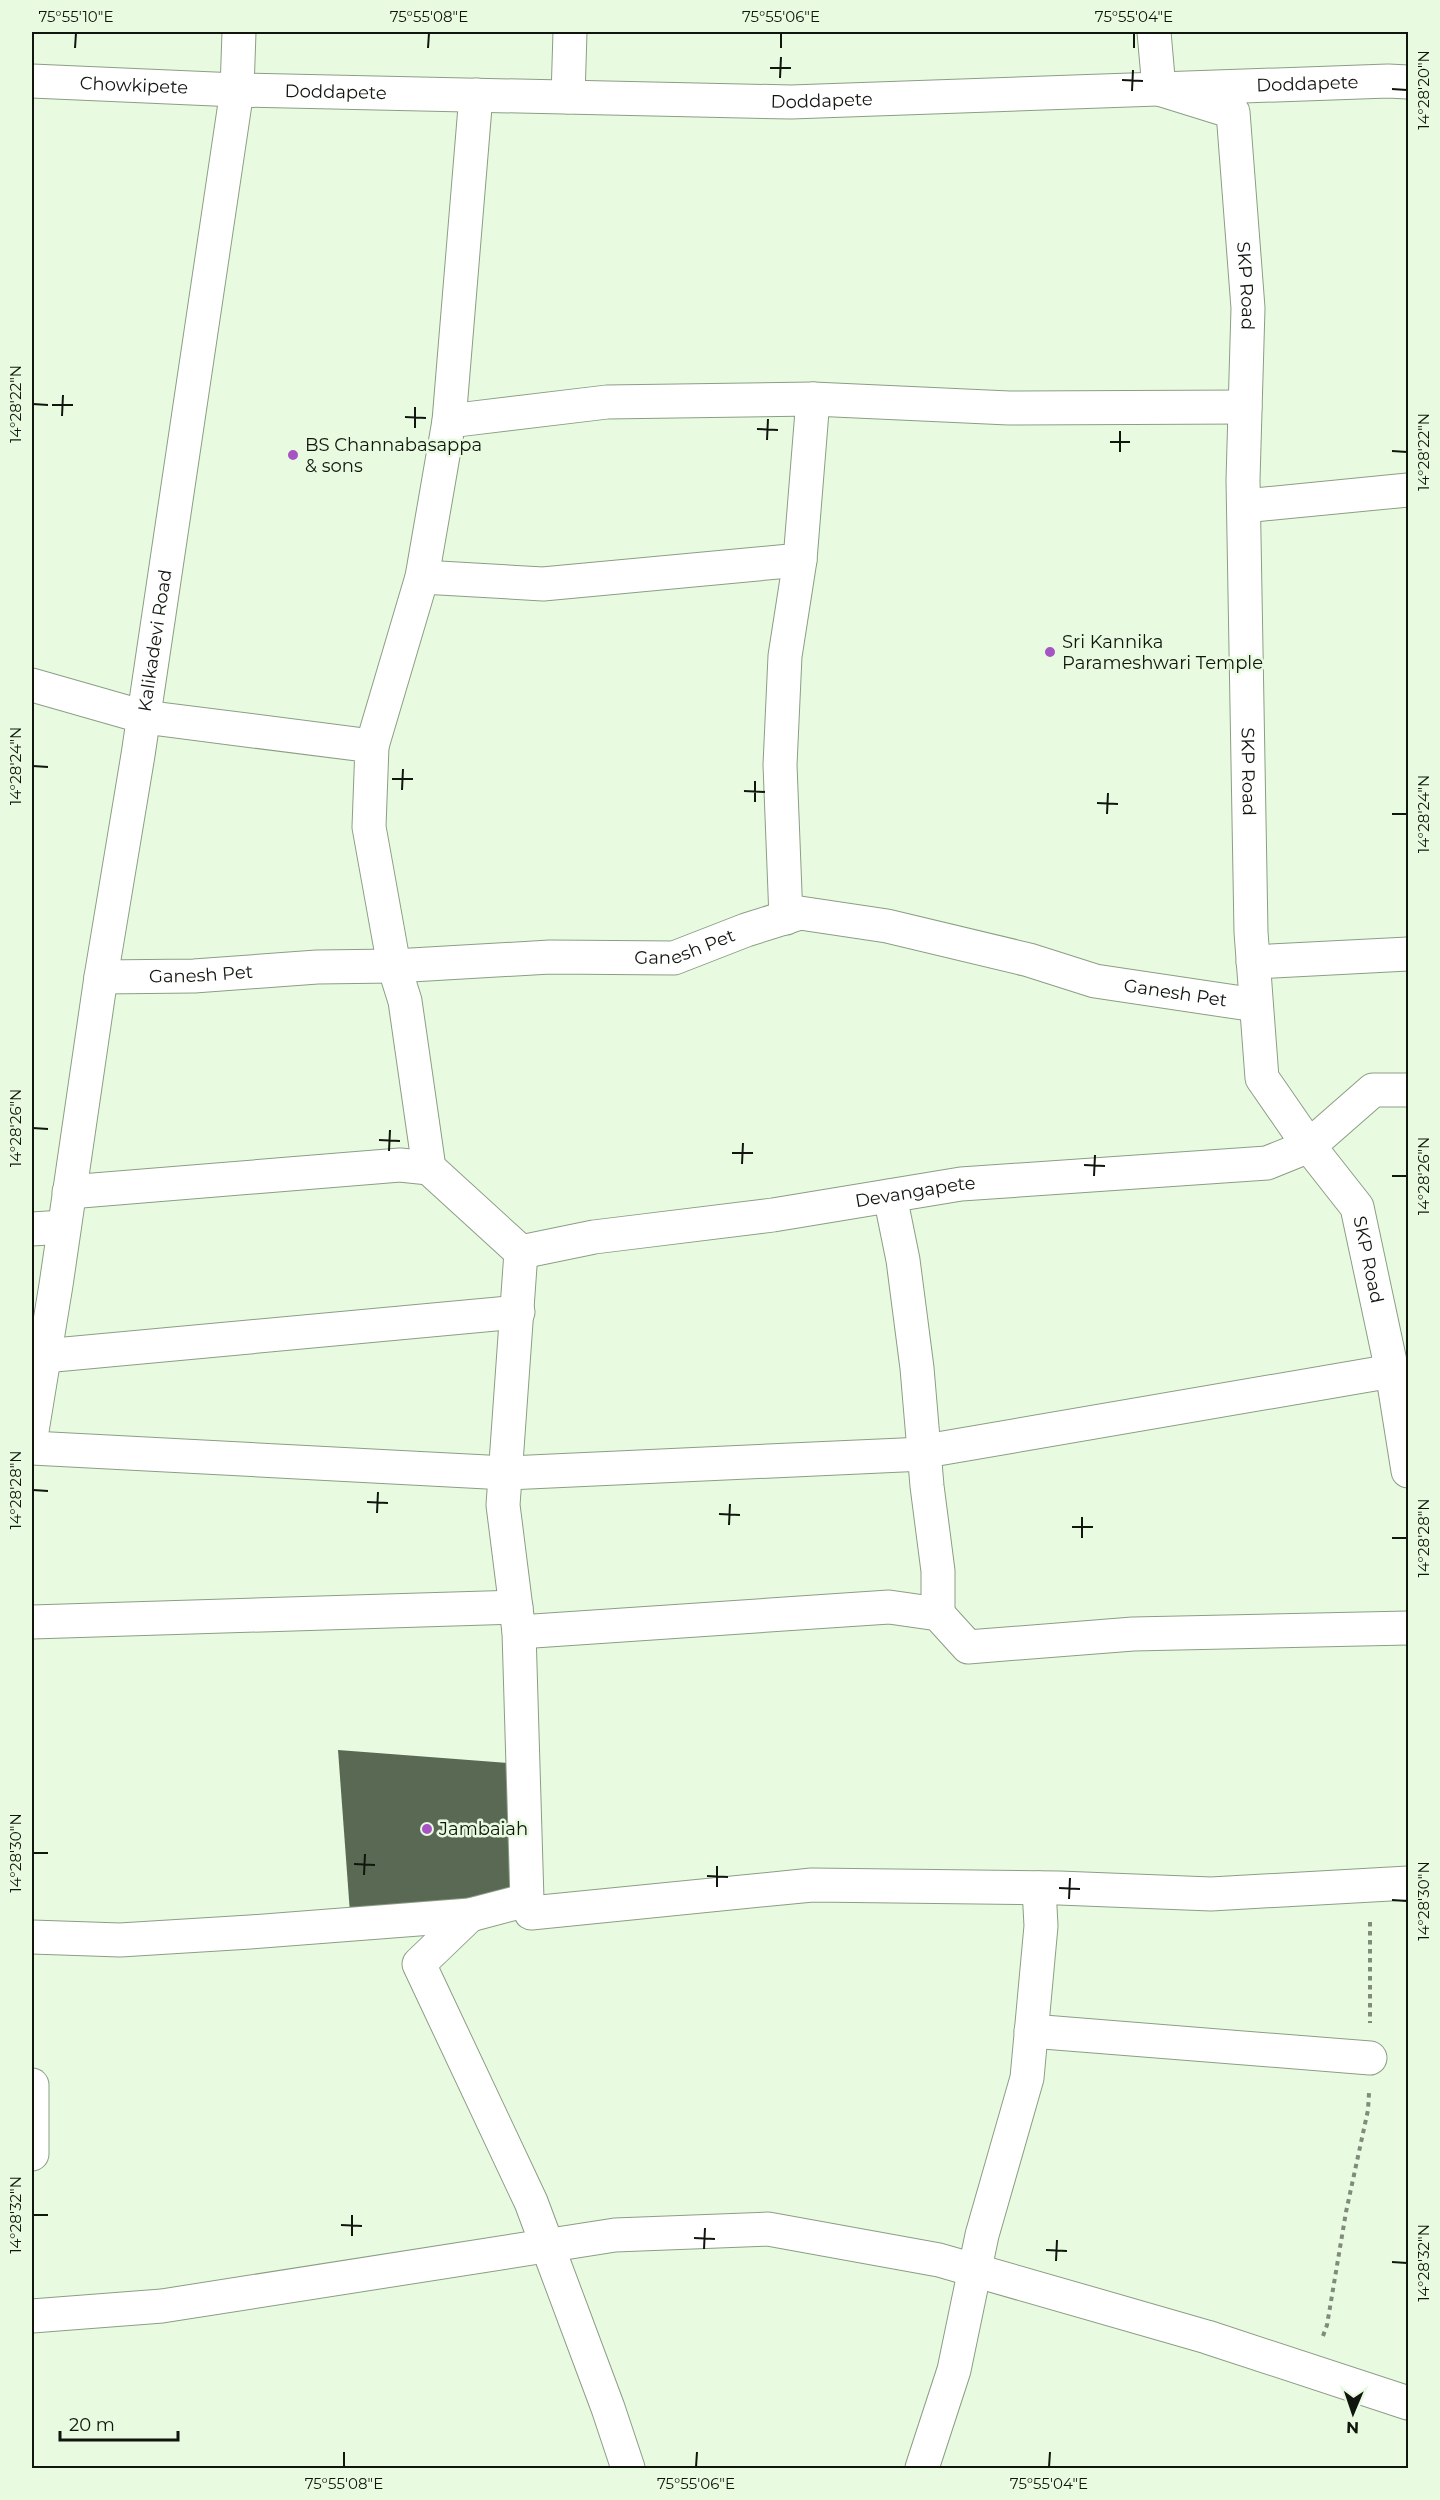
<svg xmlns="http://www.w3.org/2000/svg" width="1440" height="2500" font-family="Montserrat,sans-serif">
<rect width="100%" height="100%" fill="#e8fbe1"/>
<path fill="#596953" d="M338,1750L508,1763L513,1895L350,1913Z"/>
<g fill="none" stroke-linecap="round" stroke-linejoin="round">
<defs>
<g id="street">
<path id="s1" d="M1154,32L1159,89L1233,112L1248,308L1243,480L1251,932L1262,1078L1309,1146L1357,1207L1392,1371L1408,1471"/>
<path d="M568,97L570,32"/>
<path d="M449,421L476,95"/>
<path d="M1244,506L1408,490"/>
<path d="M422,577L543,584L800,560L813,399"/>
<path d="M32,685L144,717L372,746L369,827L394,966L405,1001L429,1168L521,1252L503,1505L519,1632L527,1900"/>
<path d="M372,746L422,577L449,421L607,402L813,399L1009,408L1245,407"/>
<path d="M786,918L780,765L785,656L800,560"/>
<path d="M1253,962L1408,954"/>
<path id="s2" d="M101,977L194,976L317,967L394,966L550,957L674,958L746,930L800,913L887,926L1029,960L1095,981L1256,1005"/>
<path d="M69,1192L400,1165L429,1168"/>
<path d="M890,1196L903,1260L917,1368L927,1486L938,1571V1614"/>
<path d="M32,1229L64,1227"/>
<path id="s3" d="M521,1252L594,1237L773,1215L961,1184L1267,1163L1309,1146L1373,1090H1408"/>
<path d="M44,1356L518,1312"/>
<path id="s4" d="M32,1431L56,1285L101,977L138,755L237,90L239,32"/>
<path d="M32,1448L506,1473L924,1454L926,1451L1392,1371"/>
<path d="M32,1622L516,1607"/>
<path d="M519,1632L889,1607L938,1614L968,1647L1133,1634L1408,1628"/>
<path d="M470,1915L419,1964L531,2202L608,2408L628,2468"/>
<path d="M32,1937L120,1940L250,1932L470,1915L527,1900L531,1913L812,1885L1059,1888L1211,1894L1408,1883"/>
<path d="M1031,2031L1370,2058"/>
<path d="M32,2085V2154"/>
<path d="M32,2316L162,2306L615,2235L768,2229L939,2260L1207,2337L1408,2403"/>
<path d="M922,2468L954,2370L982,2235L1027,2078L1041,1926L1039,1888"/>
</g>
<g id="secondary">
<path id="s5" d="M32,81L237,90L791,102L1388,81L1408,82"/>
</g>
</defs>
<use href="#street" stroke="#8c9d85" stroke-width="35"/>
<use href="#secondary" stroke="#8c9d85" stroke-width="35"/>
<path stroke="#808c7b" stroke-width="4" stroke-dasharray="4.5 4.5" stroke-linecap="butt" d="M1370,1922V2023
M1323,2336L1327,2325L1346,2212L1368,2110L1369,2093"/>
<use href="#street" stroke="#fff" stroke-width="33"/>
<use href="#secondary" stroke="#fff" stroke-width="33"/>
</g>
<path fill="none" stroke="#10160d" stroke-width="2" d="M75,48L76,33M428,48L429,33M781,48V33M1134,48V33M770,68H791M780,78L781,57M1122,80L1143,81M1392,89L1407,90M1132,91L1133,70M33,404L48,405M52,405H73M62,416L63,395M405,417L426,418M415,428V407M757,429L778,430M767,440L768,419M1110,442H1130M1392,451L1407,452M1120,452V431M33,766L48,767M392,779H413M402,790L403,769M744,791L765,792M755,802V781M1097,803L1118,804M1107,814L1108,793M1392,814H1407M33,1128L48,1129M379,1140L400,1141M389,1151L390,1130M732,1153H753M742,1164L743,1143M1084,1165L1105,1166M1094,1176L1095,1155M1392,1176H1407M33,1490L48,1491M367,1502L388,1503M377,1513L378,1492M719,1514L740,1515M729,1525L730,1504M1072,1527H1093M1082,1538V1517M1392,1538H1407M33,1853H48M354,1864L375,1865M364,1875L365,1854M707,1876L728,1877M717,1887V1866M1059,1888L1080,1889M1069,1899L1070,1878M1392,1900L1407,1901M33,2215H48M341,2225L362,2226M352,2236V2215M694,2238L715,2239M704,2249L705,2228M1046,2250L1067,2251M1056,2261L1057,2240M1392,2262L1407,2263M344,2467V2452M696,2467L697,2452M1049,2467L1050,2452"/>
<g fill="#a654c3" stroke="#e8fbe1" stroke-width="2">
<circle cx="293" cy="455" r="6"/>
<circle cx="1050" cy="652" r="6"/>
<circle cx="427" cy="1829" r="6"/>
</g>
<g text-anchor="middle" stroke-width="5" stroke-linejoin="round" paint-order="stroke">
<g font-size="18" fill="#10160d" stroke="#e8fbe1">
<text dy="6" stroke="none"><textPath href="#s5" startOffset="1276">Doddapete</textPath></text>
<text dy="6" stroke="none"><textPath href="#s5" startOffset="102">Chowkipete</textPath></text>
<text dy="6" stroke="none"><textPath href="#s5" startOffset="304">Doddapete</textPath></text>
<text dy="6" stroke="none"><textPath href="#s5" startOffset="790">Doddapete</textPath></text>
<text dy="6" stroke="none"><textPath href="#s1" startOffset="309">SKP Road</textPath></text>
<text dy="6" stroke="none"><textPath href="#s4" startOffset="800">Kalikadevi Road</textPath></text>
<text dy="6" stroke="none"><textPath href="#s1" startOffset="795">SKP Road</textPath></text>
<text dy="6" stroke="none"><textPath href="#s2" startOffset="586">Ganesh Pet</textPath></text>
<text dy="6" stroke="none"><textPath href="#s2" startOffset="100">Ganesh Pet</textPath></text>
<text dy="6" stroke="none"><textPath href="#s2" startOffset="1092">Ganesh Pet</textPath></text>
<text dy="6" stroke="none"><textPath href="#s3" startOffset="399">Devangapete</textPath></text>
<text dy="6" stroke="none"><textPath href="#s1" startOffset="1316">SKP Road</textPath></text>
</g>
<g font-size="18" fill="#10160d" stroke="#e8fbe1" text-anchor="start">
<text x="305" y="451">BS Channabasappa<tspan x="305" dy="21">&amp; sons</tspan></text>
<text x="1062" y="648">Sri Kannika<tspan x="1062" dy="21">Parameshwari Temple</tspan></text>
<text x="439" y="1835">Jambaiah</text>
</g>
</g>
<rect width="1440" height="2500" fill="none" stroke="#e8fbe1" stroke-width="66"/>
<g transform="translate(1353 2413) rotate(182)" stroke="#e8fbe1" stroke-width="4.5" paint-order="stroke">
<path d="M0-4.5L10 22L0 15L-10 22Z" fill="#10160d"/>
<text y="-9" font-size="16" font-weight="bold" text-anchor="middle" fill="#10160d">N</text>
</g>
<path d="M60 2431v9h118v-9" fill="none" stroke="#10160d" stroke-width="3"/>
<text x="69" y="2431" font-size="18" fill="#10160d" stroke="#e8fbe1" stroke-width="4.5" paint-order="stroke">20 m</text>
<rect x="33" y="33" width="1374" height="2434" fill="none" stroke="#10160d" stroke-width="2"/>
<g font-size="15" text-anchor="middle" fill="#10160d">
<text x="76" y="22">75°55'10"E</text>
<text x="429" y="22">75°55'08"E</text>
<text x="781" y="22">75°55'06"E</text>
<text x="1134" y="22">75°55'04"E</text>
<text transform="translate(1424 90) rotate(-90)" y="5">14°28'20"N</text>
<text transform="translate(16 404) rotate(-90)" y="5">14°28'22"N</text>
<text transform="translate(1424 452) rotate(-90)" y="5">14°28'22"N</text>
<text transform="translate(16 766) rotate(-90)" y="5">14°28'24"N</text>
<text transform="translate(1424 814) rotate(-90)" y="5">14°28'24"N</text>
<text transform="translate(16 1128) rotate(-90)" y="5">14°28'26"N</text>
<text transform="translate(1424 1176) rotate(-90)" y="5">14°28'26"N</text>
<text transform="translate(16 1490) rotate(-90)" y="5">14°28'28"N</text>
<text transform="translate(1424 1538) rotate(-90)" y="5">14°28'28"N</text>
<text transform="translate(16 1853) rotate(-90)" y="5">14°28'30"N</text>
<text transform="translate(1424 1901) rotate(-90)" y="5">14°28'30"N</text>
<text transform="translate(16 2215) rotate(-90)" y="5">14°28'32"N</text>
<text transform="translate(1424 2263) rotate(-90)" y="5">14°28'32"N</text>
<text x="344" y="2489">75°55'08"E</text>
<text x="696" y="2489">75°55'06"E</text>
<text x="1049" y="2489">75°55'04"E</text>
</g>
</svg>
